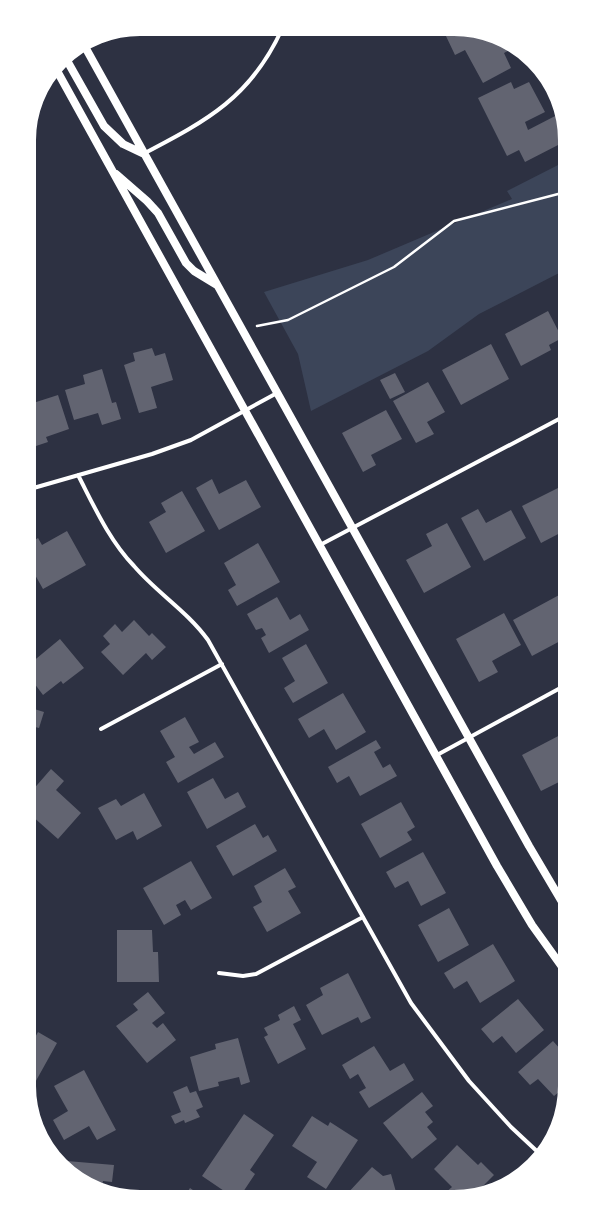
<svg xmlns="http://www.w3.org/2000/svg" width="594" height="1226" font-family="'IBM Plex Sans',sans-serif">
<rect width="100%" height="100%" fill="#2d3142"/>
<path fill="#3c4559" d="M562,163L563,271L479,314L428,351L311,411L298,354L264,292L368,260L512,199L507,191Z"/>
<path fill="#626471" d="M452,30H476L513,48L504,53L511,68L483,83L465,50L455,55L445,34Z
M511,82L514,89L529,82L545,112L525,122L528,130L559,114L562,121V143L525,162L519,150L507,156L478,98Z
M548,311L562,338L549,345L551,350L521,366L505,334Z
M491,344L509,379L461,405L442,370Z
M152,348L155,356L165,353L173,380L151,387L157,408L139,413L124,365L135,361L133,353Z
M102,369L112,403L116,402L121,419L102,425L98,413L74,420L65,390L85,384L83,375Z
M395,373L405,392L390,399L380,380Z
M428,382L445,412L427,422L434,434L416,443L393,401Z
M58,395L69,429L46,437L48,442L30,448V404Z
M386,410L402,439L371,455L376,465L363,472L342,433Z
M212,479L219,494L246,480L261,507L219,530L196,488Z
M564,485V531L541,543L522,506Z
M182,491L205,531L166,553L149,522L166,512L161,503Z
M478,509L486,523L511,510L526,538L484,561L461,518Z
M447,523L471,567L424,593L406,560L432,546L426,534Z
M67,531L86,565L43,589L30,566V543L38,538L42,545Z
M258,543L280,582L237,606L228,590L236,585L224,563Z
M561,594L564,600V639L532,656L513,620Z
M277,597L290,620L300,614L309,630L269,653L261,638L266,635L262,628L256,630L247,614Z
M504,613L521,645L492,661L498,672L479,682L456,639Z
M134,620L149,636L152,633L166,647L152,660L146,653L123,675L101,652L110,644L103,636L115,624L122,632Z
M60,639L84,668L63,684L61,681L43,695L31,679V663Z
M306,644L328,683L293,703L284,688L295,681L282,658Z
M343,693L366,732L336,750L324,729L309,738L298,719Z
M31,708L44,712L39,728L31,726Z
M185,717L199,742L189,747L194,754L215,742L224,757L178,783L166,762L175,757L160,731Z
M564,733L565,779L541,791L522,755Z
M376,740L381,748L374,752L383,768L390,764L397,776L360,796L349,776L337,783L328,767Z
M31,741L36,742L31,758Z
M51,769L64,781L56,790L81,813L58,839L31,815V792Z
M213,778L225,799L238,792L246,807L207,829L187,792Z
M144,793L162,826L137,840L133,831L116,840L98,808L116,799L121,806Z
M401,802L415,827L407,832L412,840L380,858L361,824Z
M255,824L263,838L268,835L277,851L233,876L216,846Z
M423,852L446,893L421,906L408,881L395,888L386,872Z
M191,861L212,898L191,910L185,900L176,905L181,915L164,925L143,888Z
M285,868L296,887L288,891L301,913L267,932L253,907L262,902L254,886Z
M449,908L469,945L438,962L418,925Z
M117,930H152L153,952H158L159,982H117Z
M493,944L515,981L480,1003L467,981L454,989L444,973Z
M348,973L371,1018L361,1023L358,1017L322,1035L306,1005L323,995L320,988Z
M148,992L165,1013L152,1023L157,1028L163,1023L176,1040L147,1063L116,1026L138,1010L133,1004Z
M518,999L544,1030L516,1053L502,1036L493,1043L481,1029Z
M294,1006L301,1020L293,1024L306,1049L278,1064L264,1037L268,1035L264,1028L280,1020L278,1015Z
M38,1032L57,1043L32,1088V1043Z
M238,1038L250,1082L241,1085L239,1077L218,1082L219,1086L199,1091L190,1057L216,1049L215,1044Z
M553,1041L561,1050L566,1046V1086L554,1096L538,1079L530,1085L518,1072Z
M374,1046L390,1071L404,1063L414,1080L369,1108L359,1092L366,1088L358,1074L350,1079L342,1065Z
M84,1070L116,1130L97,1140L89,1126L64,1140L53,1120L68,1111L54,1086Z
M187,1086L190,1093L196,1091L203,1107L196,1110L200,1117L185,1123L184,1120L175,1124L171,1116L181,1112L173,1092Z
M422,1092L433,1106L425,1112L433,1122L427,1127L437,1139L412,1159L383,1123Z
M244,1114L274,1135L250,1170L255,1174L241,1195H230L202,1176Z
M312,1116L328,1126L330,1122L358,1140L326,1189L307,1177L317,1162L292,1146Z
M457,1145L478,1165L481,1162L494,1175L475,1194H444L452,1187L434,1169Z
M67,1161L114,1165L112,1182L103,1181L102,1188L66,1170Z
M372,1167L383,1176L391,1174L396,1192L391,1195H346Z
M190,1188L200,1195L185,1196Z"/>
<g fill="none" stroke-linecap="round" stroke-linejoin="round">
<path stroke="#fff" stroke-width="2.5" d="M257,326L288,320L394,267L454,221L562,193"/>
<path stroke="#fff" stroke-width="4" d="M145,153C208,120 251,97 282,29
M78,475C94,506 109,540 134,566C157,593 187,611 208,640L411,1003L469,1081L511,1127L541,1155
M30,489L152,454L191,440L277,393
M320,545L559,419
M101,729L222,664
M437,755L564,686
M219,973L243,976L256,974L363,917"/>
<path stroke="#fff" stroke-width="8" d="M84,45L529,846L565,907
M65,57L104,126L123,144L144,154
M56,69L497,866L532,925L565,971
M116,174L147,201L158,213L186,263L194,271L217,285"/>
</g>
<path d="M0 0H594V1226H0ZM140 35H454A105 105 0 0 1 559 140V1086A105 105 0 0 1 454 1191H140A105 105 0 0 1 35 1086V140A105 105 0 0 1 140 35Z" fill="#fff" fill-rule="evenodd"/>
<path fill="none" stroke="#fff" stroke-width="2" d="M140 35H454A105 105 0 0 1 559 140V1086A105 105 0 0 1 454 1191H140A105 105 0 0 1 35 1086V140A105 105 0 0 1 140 35Z"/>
</svg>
